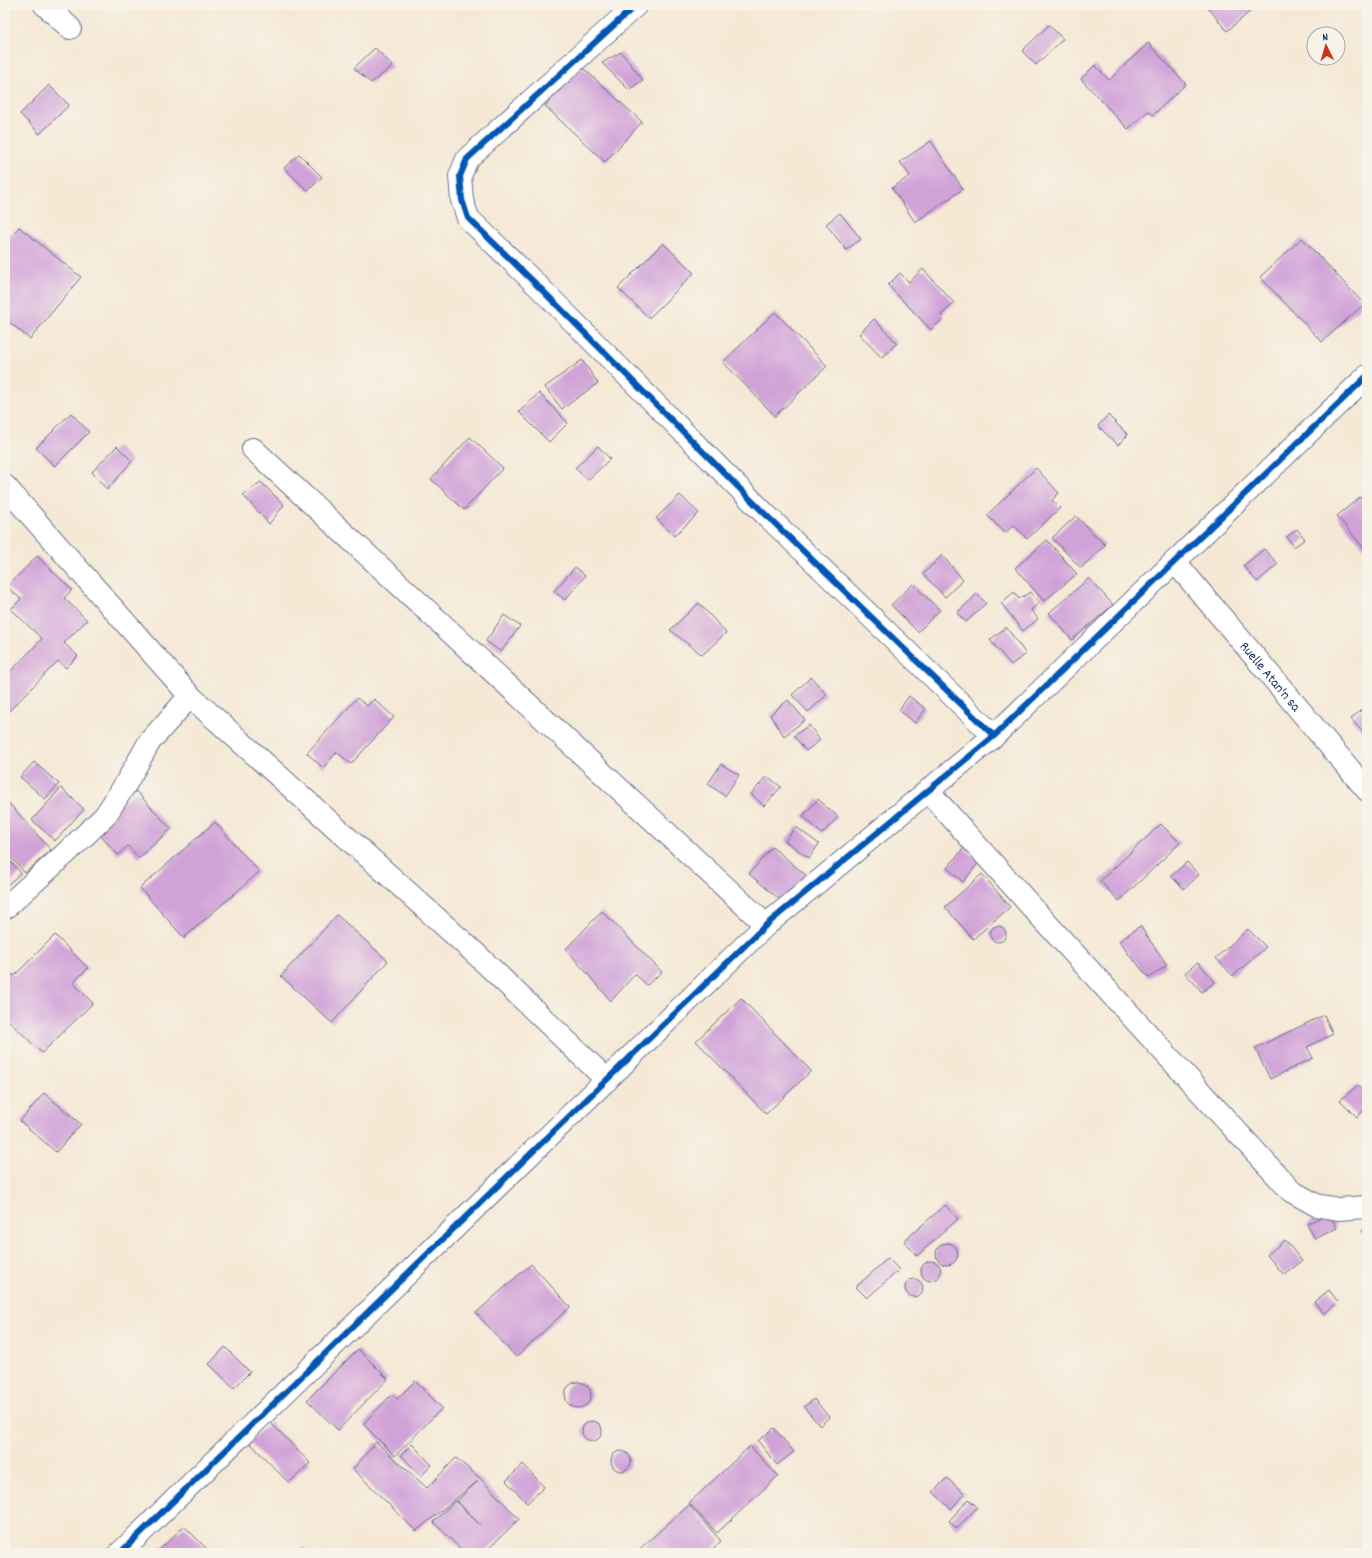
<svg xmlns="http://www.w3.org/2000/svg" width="1372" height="1558" font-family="Dekko,sans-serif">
<rect width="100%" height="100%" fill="#f7f3e8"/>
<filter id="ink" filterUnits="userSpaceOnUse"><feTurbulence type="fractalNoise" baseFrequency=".025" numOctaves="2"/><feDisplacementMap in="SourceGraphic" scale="8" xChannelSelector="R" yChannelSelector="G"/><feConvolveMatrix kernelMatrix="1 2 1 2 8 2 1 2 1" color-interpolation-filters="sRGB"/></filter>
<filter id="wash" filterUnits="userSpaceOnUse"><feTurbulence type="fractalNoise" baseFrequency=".012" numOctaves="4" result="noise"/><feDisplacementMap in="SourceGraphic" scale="16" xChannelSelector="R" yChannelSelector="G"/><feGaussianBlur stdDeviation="0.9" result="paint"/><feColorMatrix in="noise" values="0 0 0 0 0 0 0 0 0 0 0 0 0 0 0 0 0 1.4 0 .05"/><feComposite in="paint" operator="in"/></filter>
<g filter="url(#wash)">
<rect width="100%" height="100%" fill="#f5e8d5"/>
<g id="blocks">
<path fill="#d0a2d8" d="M1206,5H1248L1252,10L1227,31Z
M1049,25L1063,39L1036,65L1022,51Z
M1148,43L1186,84L1153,115L1148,111L1128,129L1081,79L1095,65L1109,80Z
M5,46L7,52L6,64L5,63Z
M375,48L393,66L371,83L354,68Z
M621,52L643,80L629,90L602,63Z
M582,67L642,122L605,162L545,106Z
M49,85L69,105L40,134L20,114Z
M931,141L963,189L915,222L892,188L910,176L900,162Z
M299,154L322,177L308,191L284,168Z
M840,213L861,239L846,250L826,224Z
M19,227L81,277L30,339L5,319V244Z
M1302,238L1364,304L1322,342L1260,277Z
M663,243L694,273L649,318L618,288Z
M923,269L954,303L941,315L944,318L931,330L888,285L900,273L909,282Z
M775,312L827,366L775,416L723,362Z
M874,319L897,343L882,358L859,334Z
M582,360L598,383L562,409L545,387Z
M539,393L568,423L549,442L519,412Z
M71,413L89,432L55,466L36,448Z
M1108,415L1128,435L1118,445L1098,426Z
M470,437L503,468L464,510L431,479Z
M117,446L132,461L107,490L92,472Z
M598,446L610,459L588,480L575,468Z
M1036,468L1059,493L1052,500L1060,508L1027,539L1014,525L1005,533L987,515Z
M261,482L284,505L269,524L243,495Z
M680,495L699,513L674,536L656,518Z
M1360,497L1367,505V552L1337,516Z
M1076,516L1105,545L1081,568L1052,538Z
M1297,529L1305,539L1294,547L1287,537Z
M1047,540L1077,574L1044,601L1015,568Z
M1264,549L1278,564L1257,582L1243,566Z
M942,555L963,580L945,597L923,574Z
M37,556L72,590L64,598L87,620L64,643L78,656L66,668L58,661L5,715V677L42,639L11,609L21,599L7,587Z
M575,567L585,576L565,600L554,591Z
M1089,578L1113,605L1072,640L1049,613Z
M913,584L940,610L918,632L891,605Z
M1014,592L1019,599L1030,592L1039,603L1031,610L1038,619L1023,631L1001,603Z
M977,594L986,603L966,622L957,613Z
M699,603L726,633L702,655L670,630Z
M504,615L520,626L501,652L486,641Z
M1006,627L1026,654L1011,665L990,640Z
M811,677L827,695L808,712L792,695Z
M909,696L926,709L915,723L899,710Z
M357,698L367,706L374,699L394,717L351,764L337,752L323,768L307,753Z
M788,700L805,720L784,736L770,715Z
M1367,705V737L1351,719Z
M809,725L820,740L806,751L794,736Z
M34,762L59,784L45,799L20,777Z
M721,764L739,775L725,796L708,784Z
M767,776L781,787L764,806L751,794Z
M61,788L84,809L55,841L32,820Z
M136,791L171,829L139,858L128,846L118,855L98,833L122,803Z
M5,799L51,850L25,873L5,851Z
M818,799L838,817L822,834L803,816Z
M215,822L259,872L184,938L140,888Z
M1161,824L1180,843L1119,901L1100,881Z
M796,827L819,844L809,858L785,841Z
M772,847L806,875L783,902L749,874Z
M964,848L980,861L963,882L947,868Z
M5,855L21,873L5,887Z
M1187,862L1199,875L1184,889L1171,876Z
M982,874L1010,907L973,939L945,907Z
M602,911L662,972L647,985L635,974L611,1001L566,949Z
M337,915L388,961L332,1023L281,976Z
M1140,926L1167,965L1149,978L1134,960H1133L1119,941Z
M990 934a8 8 0 1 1 16 0a8 8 0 1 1-16 0Z
M1248,929L1266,947L1233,976L1216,958Z
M55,935L88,968L73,983L93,1003L42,1053L5,1017V974L8,970L14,976Z
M1198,962L1215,982L1202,992L1185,973Z
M741,998L811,1071L766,1114L696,1041Z
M1324,1015L1333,1034L1307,1047L1313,1058L1270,1079L1255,1048Z
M1358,1085L1367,1095V1107L1357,1117L1340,1100Z
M44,1093L81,1124L56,1152L20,1121Z
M945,1205L958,1219L917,1256L904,1241Z
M1329,1213L1337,1228L1315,1239L1307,1224Z
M1367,1227V1238L1362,1231Z
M1285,1240L1302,1261L1284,1275L1267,1255Z
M936 1254a11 11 0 1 1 22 0a11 11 0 1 1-22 0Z
M888,1258L899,1270L867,1298L856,1287Z
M921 1271a10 10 0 1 1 20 0a10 10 0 1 1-20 0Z
M531,1264L570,1307L516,1357L476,1313Z
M905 1288a9 9 0 1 1 18 0a9 9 0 1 1-18 0Z
M1329,1290L1338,1302L1324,1314L1314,1302Z
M225,1347L250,1372L234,1388L209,1364Z
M358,1349L388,1379L338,1430L307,1400Z
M415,1381L442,1408L395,1456L363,1424L392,1394L397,1399Z
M565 1395a13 13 0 1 1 26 0a13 13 0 1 1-26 0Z
M814,1399L829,1417L820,1426L804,1407Z
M582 1431a10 10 0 1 1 20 0a10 10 0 1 1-20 0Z
M270,1422L310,1463L289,1483L249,1442Z
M774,1428L794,1452L777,1465L758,1441Z
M376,1442L427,1488L456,1458L481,1479L519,1519L484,1553H465L433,1522L455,1501L480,1525L457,1501L478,1481L416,1531L353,1469Z
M412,1444L432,1465L421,1476L401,1455Z
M750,1446L778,1476L717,1533L689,1503Z
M611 1461a10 10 0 1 1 20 0a10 10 0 1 1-20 0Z
M523,1464L544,1487L527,1503L506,1481Z
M947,1478L965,1494L951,1509L933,1492Z
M969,1499L977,1507L957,1529L949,1521Z
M689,1505L721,1541L708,1553H635Z
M184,1526L211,1553H156Z
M304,1547L310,1553H298Z"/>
</g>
</g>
<g filter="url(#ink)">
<use href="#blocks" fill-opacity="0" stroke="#677088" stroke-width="1"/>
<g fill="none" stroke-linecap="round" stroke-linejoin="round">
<defs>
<g id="minor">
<path d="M45,5L70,28"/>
<path d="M636,5L467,159L460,176L462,200L468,218L541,289L762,511L994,736"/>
<path d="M253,449L766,925"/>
<path d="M5,486L190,696L476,954L607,1080"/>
<path id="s1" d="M1175,562L1367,790"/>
<path d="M928,791L1039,915L1291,1191L1316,1205L1338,1209L1367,1207"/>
<path d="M5,908L64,855L105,816L125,785L150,741L190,696"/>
<path d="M120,1553L766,925L994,736L1367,376"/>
</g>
</defs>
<use href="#minor" stroke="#677088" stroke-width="24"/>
<use href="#minor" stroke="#fff" stroke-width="22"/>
<defs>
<path id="cycleway" d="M636,5L467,159L460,176L462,200L468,218L541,289L762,511L994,736
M120,1553L766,925L994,736L1367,376"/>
</defs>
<use href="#cycleway" stroke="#f7f3e8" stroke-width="8"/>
<use href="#cycleway" stroke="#0057b8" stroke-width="6"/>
</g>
</g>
<g text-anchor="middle" stroke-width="3" stroke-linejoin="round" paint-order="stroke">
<g font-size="14" fill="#1b2f5e" stroke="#f7f3e8">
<text dy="5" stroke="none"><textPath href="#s1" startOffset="149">Ruelle Atan'n sa</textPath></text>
</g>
</g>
<rect width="1372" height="1558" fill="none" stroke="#f7f3e8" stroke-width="20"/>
<g transform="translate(1326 46) rotate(355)"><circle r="19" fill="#f7f3e8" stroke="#9fa5b1"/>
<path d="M0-3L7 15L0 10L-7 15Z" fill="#c8321e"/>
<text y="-6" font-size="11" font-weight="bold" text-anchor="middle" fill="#1b2f5e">N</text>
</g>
</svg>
